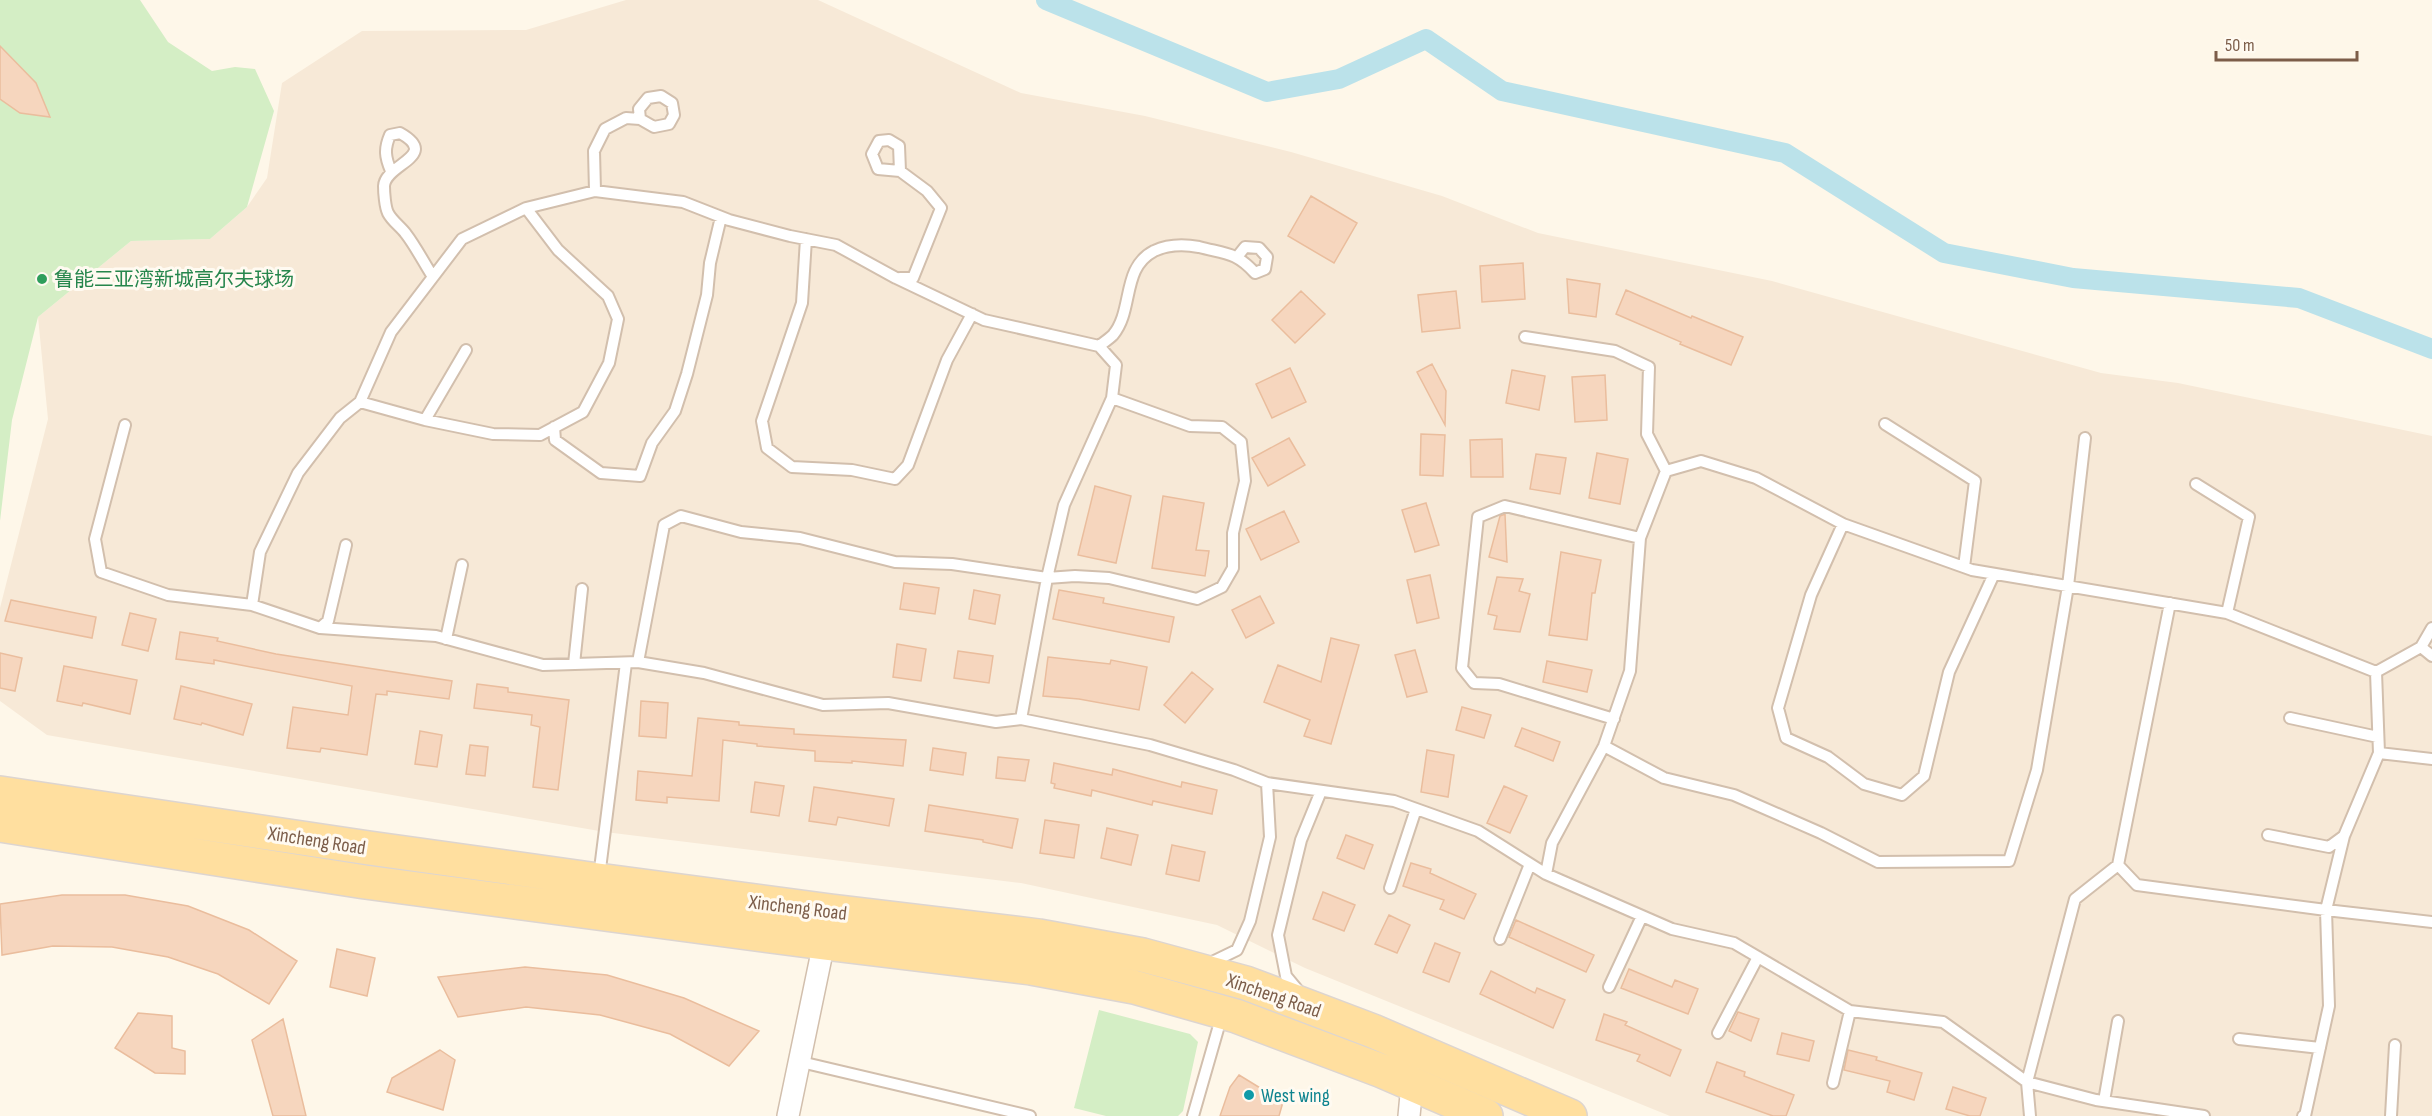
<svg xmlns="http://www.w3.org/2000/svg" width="2432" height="1116" font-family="'Sofia Sans Condensed','Noto Sans SC',sans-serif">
<rect width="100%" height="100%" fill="#fef7e9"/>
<path fill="#f7e9d7" d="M626,0H818L1021,93L1145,116L1291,152L1442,196L1538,233L1772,281L2101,373L2178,383L2432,436V1116H1670L1305,968L1217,925L1021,883L605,832L47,735L0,701V608L48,419L38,317L131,241L210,239L247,207L267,178L282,83L362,31L526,30Z"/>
<path fill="#d4eec5" d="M0,0H140L168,42L212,71L235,67L255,69L274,111L247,207L210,239L131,241L38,317L12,420L0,521Z
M1099,1010L1190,1034L1198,1042L1183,1111L1178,1116H1106L1074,1108Z"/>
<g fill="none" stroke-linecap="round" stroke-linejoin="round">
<path stroke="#bbe2ea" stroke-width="20" d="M1046,0L1267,92L1339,79L1426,39L1502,91L1785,153L1944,253L2073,278L2299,298L2432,349"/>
</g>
<path fill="#f6d6be" stroke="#eabd9d" stroke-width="1.5" d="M0,46L36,83L50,117L20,113L0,99Z
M1311,196L1357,223L1334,263L1288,236Z
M1523,263L1525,299L1482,302L1480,266Z
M1567,279L1600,284L1596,317L1569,313Z
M1626,290L1691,318L1692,316L1743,337L1731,365L1680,344L1681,342L1616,314Z
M1301,291L1325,314L1295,343L1272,320Z
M1456,291L1460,328L1422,332L1418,295Z
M1432,364L1446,391L1445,425L1417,372Z
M1290,368L1306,402L1272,418L1256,384Z
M1512,370L1545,376L1539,410L1506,403Z
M1605,375L1607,420L1575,422L1572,377Z
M1421,434L1445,435L1443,476L1420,475Z
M1289,438L1305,465L1268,486L1252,458Z
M1502,439L1503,477H1471L1470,440Z
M1597,453L1628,459L1620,504L1589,498Z
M1536,454L1566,458L1560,494L1530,489Z
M1095,486L1131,496L1116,563L1078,555Z
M1163,496L1204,503L1196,550L1209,551L1205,576L1152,568Z
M1426,503L1439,545L1415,552L1402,510Z
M1284,511L1299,542L1261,560L1246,529Z
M1505,514L1507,562L1489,557L1500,516Z
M1561,552L1601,560L1595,593H1592L1587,640L1549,635Z
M1430,575L1439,618L1417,623L1407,580Z
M1497,577L1523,579L1519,591L1530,594L1520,632L1494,629L1497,616L1488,614Z
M904,583L939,588L935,614L900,609Z
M974,590L1000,595L995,624L969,619Z
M1059,590L1104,598L1103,603L1174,617L1169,642L1053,619Z
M1260,596L1274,623L1246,638L1232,610Z
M11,600L96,617L92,638L5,621Z
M130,613L156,619L148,651L122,645Z
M180,632L218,638L217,641L276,654L452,681L449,699L387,691V695L376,694L367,755L321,748L320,752L287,748L293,707L348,715L352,686L214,660V664L176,659Z
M1331,638L1359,645L1331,744L1304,736L1310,720L1264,702L1278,665L1321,682Z
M897,644L926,649L921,681L893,677Z
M1415,650L1427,692L1407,697L1395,655Z
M958,651L993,656L989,683L954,678Z
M0,653L22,658L15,691L0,688Z
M1048,657L1110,664L1111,660L1147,667L1139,710L1079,699L1043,696Z
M1547,661L1592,670L1587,692L1543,682Z
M64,666L137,680L130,714L83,703L82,706L57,701Z
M1192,672L1213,689L1185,723L1164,705Z
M477,684L508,688V692L569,700L558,790L533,787L540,727L531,725L532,715L474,708Z
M181,686L252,704L243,735L202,723L201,725L174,719Z
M641,701L668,703L666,738L639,736Z
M1462,707L1491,715L1484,738L1456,730Z
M698,718L739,722V725L794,729V734L906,740L903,766L852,761V763L815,761V751L757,746V744L723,740L719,801L667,797V803L636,800L638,771L692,776Z
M1522,728L1560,742L1553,761L1515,746Z
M420,731L442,735L437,767L415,764Z
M470,745L488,747L485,776L466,774Z
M933,748L966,753L963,775L930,770Z
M1427,750L1454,755L1448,797L1421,792Z
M998,757L1029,760L1025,781L996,778Z
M1054,763L1112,775L1113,769L1181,787L1182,782L1217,790L1212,814L1153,801L1152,805L1092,790L1091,796L1054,788L1055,784L1051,783Z
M755,782L784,786L779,816L751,812Z
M1504,786L1527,796L1510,833L1487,823Z
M814,787L894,799L889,826L838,817L836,825L809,821Z
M929,805L1018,819L1012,848L983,842V840L925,831Z
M1045,820L1079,825L1074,858L1040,853Z
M1107,828L1138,835L1131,865L1101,858Z
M1346,835L1373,845L1364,869L1337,858Z
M1172,845L1205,852L1199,881L1166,874Z
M1411,863L1431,869L1430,873L1476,894L1464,919L1440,909L1444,900L1403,886Z
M1323,892L1355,905L1344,931L1313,919Z
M62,895H125L188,906L249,930L297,961L269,1004L218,974L168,957L112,947L53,946L2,955L0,904Z
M1389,915L1410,925L1397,953L1375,944Z
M1516,920L1594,955L1586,972L1509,937Z
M1435,943L1460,953L1449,982L1423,972Z
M337,949L375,958L367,996L330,987Z
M525,967L607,975L684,998L759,1031L729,1066L670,1034L600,1015L526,1007L458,1017L438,977Z
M1629,969L1672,987L1675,980L1698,989L1688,1014L1621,988Z
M1491,971L1535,993L1537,988L1565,1000L1553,1028L1480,994Z
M1738,1012L1759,1019L1751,1041L1729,1031Z
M138,1013L172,1016V1048L185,1051V1074L155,1073L115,1048Z
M1604,1014L1627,1022L1625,1025L1681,1050L1670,1076L1637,1061L1640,1055L1596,1040Z
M283,1019L306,1116H273L252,1040Z
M1782,1033L1814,1041L1809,1061L1777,1054Z
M440,1050L455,1060L443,1110L387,1092L392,1078Z
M1848,1050L1877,1057L1876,1060L1922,1073L1914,1100L1887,1092L1890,1081L1844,1070Z
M1717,1062L1745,1072L1744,1076L1794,1095L1786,1116H1773L1706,1092Z
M1239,1075L1283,1102L1279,1116H1220L1230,1087Z
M1953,1087L1986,1098L1980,1116H1970L1946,1109Z"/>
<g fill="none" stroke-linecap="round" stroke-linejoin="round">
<defs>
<path id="service" d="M391,171C385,157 384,149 390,135L400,133C441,156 385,164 384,186C384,192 385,207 388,213C392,221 401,227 406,234C416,247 424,263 433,277
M595,191L594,151L605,129L626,118L640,119L654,127L669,124L674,115L672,103L661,96L648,98L639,109L640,119
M806,239L802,303L762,421L767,448L792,467L852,470L895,479L908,465L947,360L972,314
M900,278H913L941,208L927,191L900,171L878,169L872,154L879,141L889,140L899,146L900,171
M1525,337L1615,351L1649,367L1647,434L1666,471L1640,538L1630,671L1604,746L1552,843L1546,874L1672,929L1734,943L1850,1011L1943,1022L2027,1082L2096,1100L2204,1116
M1099,346C1103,343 1109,339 1113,335C1134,310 1121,268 1154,251C1169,244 1183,244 1199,247C1226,254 1236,252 1255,273L1265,269L1267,257L1259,248L1245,247L1237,257
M360,402L391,332L462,239L526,208
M425,420L466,350
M1885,424L1975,481L1964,567
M125,425L95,539L101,572L168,595L252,605L320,628L436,636L543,665L638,662L704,673L823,705L888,703L996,722L1021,719L1150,745L1234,770L1267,783L1394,801L1478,831L1546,874
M554,427L555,440L601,473L640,476L652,443L675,411L687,374L707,295L710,263L721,217
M1666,471L1701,461L1756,478L1843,524L1972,570L2227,613L2376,672L2379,753L2344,836L2326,910L2329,1006L2305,1116H2303
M2196,484L2249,517L2227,613
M1843,524L1811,595L1778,708L1786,738L1828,757L1864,784L1902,795L1924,776L1949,672L1994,574
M2170,603L2118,865L2137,885L2326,910L2432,922
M252,605L260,552L298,473L340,418L360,402L425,420L493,434L540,435L583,412L609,363L618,319L608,296L558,250L526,208L595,191L683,202L729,220L790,236L836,245L896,278L984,320L1099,346L1116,365L1112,398L1064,505L1047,578L1021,719
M320,628L328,621L346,545
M446,639L462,565
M2421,647L2432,656
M638,662L664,525L681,516L741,532L800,538L895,562L952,564L1047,578L1075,576L1109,578L1197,599L1222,587L1233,568V533L1245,481L1241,442L1222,427L1190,426L1112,398
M574,664L582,589
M2376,672L2421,647L2432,628
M2290,718L2378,737
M1614,719L1499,684L1474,683L1462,668L1478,517L1505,506L1640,538
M1604,746L1664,778L1734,795L1821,833L1878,862L2009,861L2037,770L2068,586L2085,438
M2379,753L2432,759
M2268,835L2329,847L2344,836
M599,877L626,663
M1390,888L1416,809
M1500,939L1530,864
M1206,965L1237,950L1250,921L1270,837L1267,783
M1609,987L1642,916
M1301,994L1286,976L1278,935L1301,840L1321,791
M1718,1033L1758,957
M2239,1039L2320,1048
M801,1062L1030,1116
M1833,1083L1850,1011
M2104,1101L2118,1021
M1193,1116L1222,1015
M2030,1116L2027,1082L2075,899L2118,865
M2391,1116L2395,1045"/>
<path id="minor" d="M788,1116L826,933
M1409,1116L1412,1084"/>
<path id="primary" d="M0,793L369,848L598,880L831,911L1039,936L1143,955L1246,983L1373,1031L1570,1116
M0,825L365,882L824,943L1031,968L1134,987L1236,1016L1382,1071L1486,1116"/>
</defs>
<use href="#service" stroke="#d2bfad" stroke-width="14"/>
<use href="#minor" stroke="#d2bfad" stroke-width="24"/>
<use href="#primary" stroke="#ddd5d0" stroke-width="36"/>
<use href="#service" stroke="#fff" stroke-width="10"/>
<use href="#minor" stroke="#fff" stroke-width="21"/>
<use href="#primary" stroke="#ffdf9f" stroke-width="33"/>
</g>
<circle fill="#2e9e5b" stroke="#fffaf1" stroke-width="2" cx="42" cy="279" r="6"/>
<circle fill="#0f9aa8" stroke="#fffaf1" stroke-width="2" cx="1249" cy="1095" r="6"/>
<g text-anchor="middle" stroke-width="6" stroke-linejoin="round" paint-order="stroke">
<g font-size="20" fill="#27864d" stroke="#fffaf1" text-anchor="start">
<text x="54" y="286">鲁能三亚湾新城高尔夫球场</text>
</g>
<g font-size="20" fill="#7c5d49" stroke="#fffaf1">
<text transform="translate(317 840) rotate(9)" y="7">Xincheng Road</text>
<text transform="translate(798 907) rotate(7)" y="7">Xincheng Road</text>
<text transform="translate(1274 995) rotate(19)" y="7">Xincheng Road</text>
</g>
<g font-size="20" fill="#0d838f" stroke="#fffaf1" text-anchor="start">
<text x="1261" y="1102">West wing</text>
</g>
</g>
<path d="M2216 51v9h141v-9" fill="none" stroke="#7c5d49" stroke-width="3"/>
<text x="2225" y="51" font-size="18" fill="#7c5d49" stroke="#fffaf1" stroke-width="4.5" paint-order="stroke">50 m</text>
</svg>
